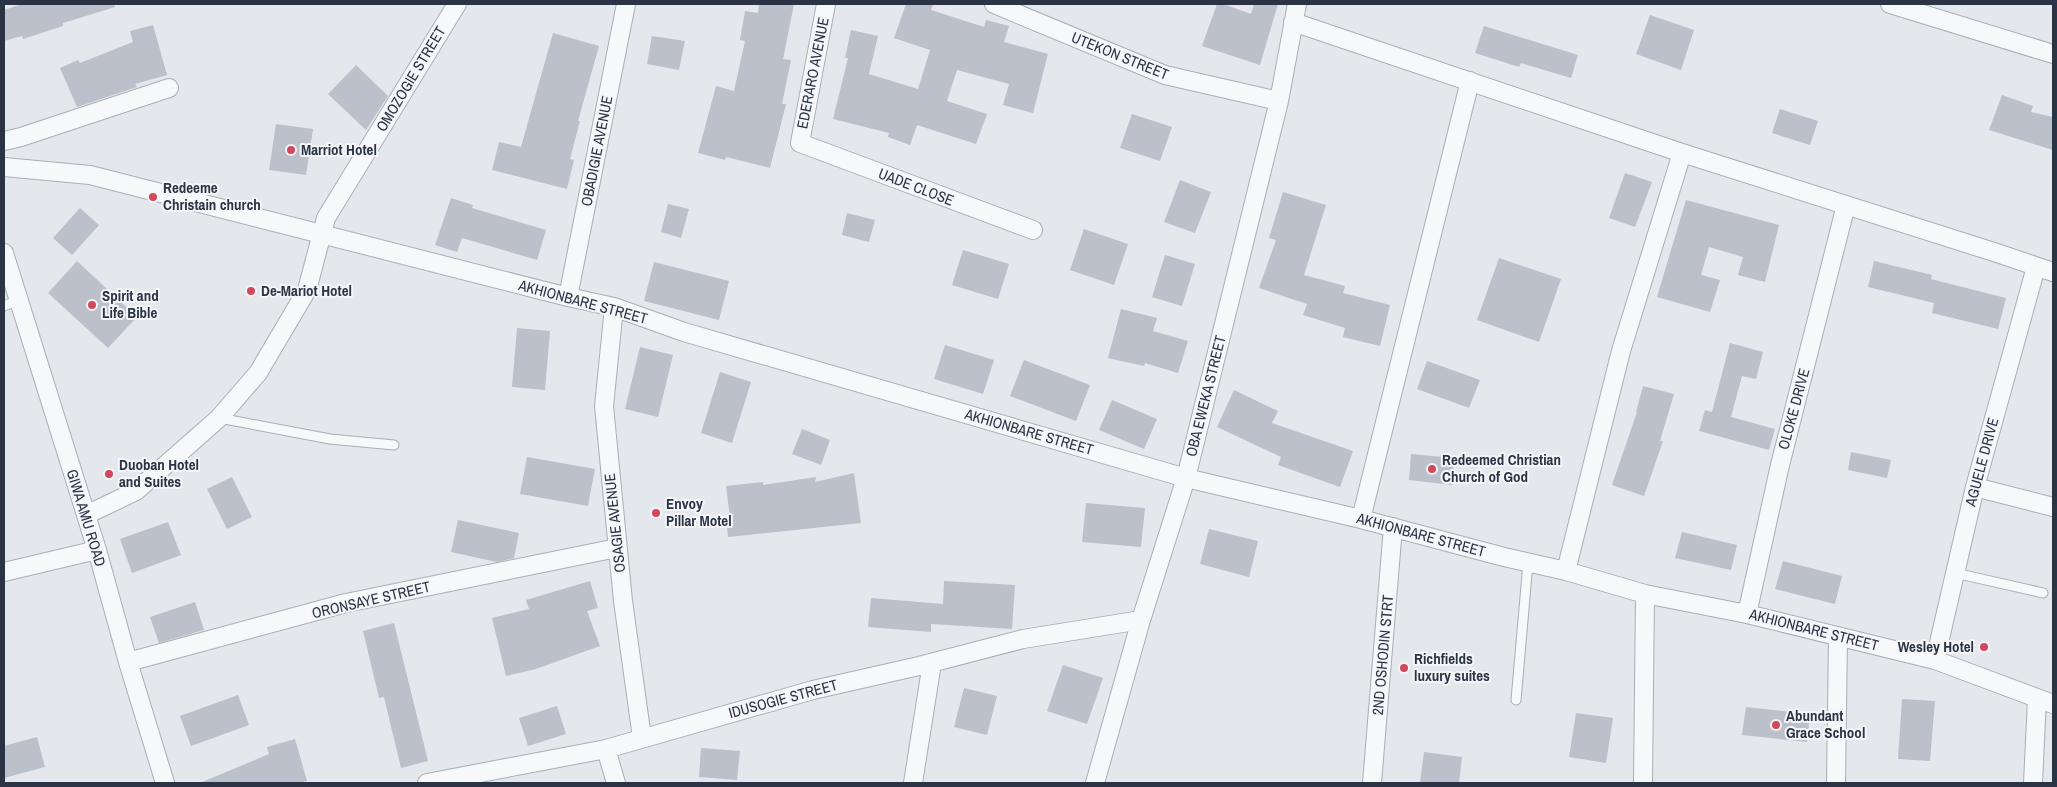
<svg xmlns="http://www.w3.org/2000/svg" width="2057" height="787" font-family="'Archivo Narrow',sans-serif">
<rect width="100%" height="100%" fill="#e4e7ec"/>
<path fill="#bbc0ca" d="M22,4H114L115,7L63,23V26L23,39L22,36L4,41V10Z
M759,4H794L783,59L791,60L782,104H786L770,168L726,157L725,160L698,153L716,86L734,91L745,41L740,40L745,11L758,13Z
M906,4H933L931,10L984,27L986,20L1009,26L1004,42L1048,54L1033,113L1003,105L1009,84L957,70L947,101L987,114L976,144L917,125L910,145L888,137L889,133L833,119L848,58H845L851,30L878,36L869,74L918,89L930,50L894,38Z
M1217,4H1223L1251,14L1254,4H1278L1260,65L1202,46Z
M1650,15L1694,30L1681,70L1636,54Z
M153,25L167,75L135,84L137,87L77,107L60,68L78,60L80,63L133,42L130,31Z
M1484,26L1578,55L1571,78L1521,63L1519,67L1475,53Z
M553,33L599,46L578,121H580L570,159L574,160L567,189L492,170L499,142L521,147Z
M652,36L685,41L679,70L647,64Z
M356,65L388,96L366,130L328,94Z
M2002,95L2033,106L2031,112L2053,117V150L1989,130Z
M1780,109L1818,121L1810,145L1772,133Z
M1132,114L1172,127L1160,161L1120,148Z
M276,124L313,129L306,175L269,170Z
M1625,173L1652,182L1635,227L1609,218Z
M1180,180L1211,192L1195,233L1164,222Z
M1283,192L1326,205L1304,275L1345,286L1343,293L1390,305L1380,346L1343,337L1345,328L1303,315L1307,304L1259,288L1276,240L1269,238Z
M451,198L473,205L472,208L546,230L537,260L462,238L457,252L435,245Z
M1686,200L1779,225L1765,282L1738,275L1743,257L1709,247L1701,275L1720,280L1710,312L1657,297Z
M668,204L689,209L681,238L661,232Z
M80,208L99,225L72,255L53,238Z
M847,213L875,220L869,242L842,235Z
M1084,229L1128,244L1114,285L1070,270Z
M963,250L1009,264L998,299L952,285Z
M1165,255L1195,264L1182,306L1152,297Z
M1499,258L1561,279L1539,342L1477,320Z
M77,261L137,317L108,348L48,293Z
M1874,261L1932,275L1931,279L2006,298L1998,329L1932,313L1934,303L1868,287Z
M654,262L729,281L719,320L644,301Z
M1121,309L1157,318L1153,331L1188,341L1178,373L1145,363L1144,366L1108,358Z
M517,328L550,331L545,390L512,387Z
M1730,343L1763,352L1756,379L1742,376L1731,417L1775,429L1769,450L1699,431L1705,410L1712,412Z
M945,345L994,360L983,394L934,379Z
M640,347L673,355L658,417L625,409Z
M1024,360L1090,385L1076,421L1010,396Z
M1427,361L1480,380L1469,408L1417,389Z
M720,372L751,382L732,443L701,433Z
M1643,386L1674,394L1660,441H1663L1644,496L1612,485L1637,412H1636Z
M1234,390L1278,411L1272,423L1353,451L1340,487L1278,465L1281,457L1217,427Z
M1112,400L1157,419L1144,449L1099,430Z
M802,429L830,440L821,465L792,454Z
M1851,452L1891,460L1887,478L1848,470Z
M1411,454L1454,458L1452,485L1409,480Z
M527,457L595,469L588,506L520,494Z
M854,473L861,523L728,537L726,518H730L726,486L763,482V485L816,477L815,482Z
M232,477L252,517L227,529L207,489Z
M1086,503L1145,508L1141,547L1082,542Z
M458,520L519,533L514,558L497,562L451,552Z
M168,522L181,555L132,573L120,539Z
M1209,529L1258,541L1249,577L1200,564Z
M1682,532L1737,545L1731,570L1675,558Z
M1783,561L1842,576L1835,604L1775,589Z
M590,581L598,608L587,611L600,646L536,669L506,676L492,618L529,609L526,600Z
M944,581L1015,585L1012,629L931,624V632L868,627L871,598L943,604Z
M195,602L204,630L159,643L150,617Z
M394,623L428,761L401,768L384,697L379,698L363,631Z
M1063,665L1103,678L1087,724L1047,711Z
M964,688L997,696L987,735L954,727Z
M238,695L249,725L191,746L180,716Z
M1902,699L1935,701L1930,761L1898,759Z
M557,706L566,734L528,746L519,718Z
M1746,707L1810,714L1807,742L1742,735Z
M1576,713L1613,718L1606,763L1569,757Z
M37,737L45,767L4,778V746Z
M295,739L307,781L299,783H200L269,754L267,747Z
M701,748L740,751L737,780L699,777Z
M1424,752L1462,757L1459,783H1420Z"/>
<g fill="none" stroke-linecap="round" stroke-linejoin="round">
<defs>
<path id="lane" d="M4,306L19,300
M219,418L330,439L394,445
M1955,573L2043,593
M1516,700L1528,563"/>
<path id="street" d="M826,4L800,143L1033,230
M994,4L1165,75L1279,101
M1890,4L2053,54
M1293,22L1682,153L1994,252L2053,272
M4,141L21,137L169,88
M4,167L90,175L568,297L614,307L684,332L1186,478L1361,519L1504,557L1566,571L1645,594L1747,614L1935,660L2053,704
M4,253L97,550L128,662L165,783
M568,297L626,4
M614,307L604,406L623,601L642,738
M1975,487L2053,507
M86,515L136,491L219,418L258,373L307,290L326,218L457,4
M1361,519L1470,81
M1566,571L1621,351L1682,153
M4,572L97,550
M1747,614L1780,465L1846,205
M1935,660L1975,487L2036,267
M128,662L346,603L617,548
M606,749L616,783
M427,783L606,749L813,690L919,666L1023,639L1141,620
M913,783L932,663L922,666
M1095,783L1141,620L1186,478L1279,101L1297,4
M1372,783L1393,527
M1643,783L1645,594
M1836,783L1838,637
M2033,783L2037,699"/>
</defs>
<use href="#lane" stroke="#a9aeb7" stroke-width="11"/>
<use href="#street" stroke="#a9aeb7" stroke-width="20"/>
<use href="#lane" stroke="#f7f8fa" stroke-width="9"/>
<use href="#street" stroke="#f7f8fa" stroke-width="18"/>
</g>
<g fill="#d1495b" stroke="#f4f6f9" stroke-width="2">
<circle cx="291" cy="150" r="5"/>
<circle cx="153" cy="197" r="5"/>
<circle cx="251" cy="291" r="5"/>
<circle cx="92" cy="305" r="5"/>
<circle cx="1432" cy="469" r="5"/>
<circle cx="109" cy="474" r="5"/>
<circle cx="656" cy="513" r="5"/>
<circle cx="1984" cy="647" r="5"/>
<circle cx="1404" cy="668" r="5"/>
<circle cx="1776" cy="725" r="5"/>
</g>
<g text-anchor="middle" stroke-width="4" stroke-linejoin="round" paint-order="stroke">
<g font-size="15" fill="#2b3445" stroke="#f4f6f9">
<text transform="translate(1120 56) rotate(22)" y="5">UTEKON STREET</text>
<text transform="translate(813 73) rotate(-79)" y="5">EDERARO AVENUE</text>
<text transform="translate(411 79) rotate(-59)" y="5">OMOZOGIE STREET</text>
<text transform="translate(597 151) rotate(-79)" y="5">OBADIGIE AVENUE</text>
<text transform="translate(916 187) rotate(21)" y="5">UADE CLOSE</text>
<text transform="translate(583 302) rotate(15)" y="5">AKHIONBARE STREET</text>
<text transform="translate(1206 396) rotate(-76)" y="5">OBA EWEKA STREET</text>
<text transform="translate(1794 409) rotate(-75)" y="5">OLOKE DRIVE</text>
<text transform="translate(1029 432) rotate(16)" y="5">AKHIONBARE STREET</text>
<text transform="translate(1982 462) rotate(-75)" y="5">AGUELE DRIVE</text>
<text transform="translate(86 518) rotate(73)" y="5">GIWA AMU ROAD</text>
<text transform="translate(615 523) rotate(-96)" y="5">OSAGIE AVENUE</text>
<text transform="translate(1421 535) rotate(15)" y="5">AKHIONBARE STREET</text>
<text transform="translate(371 600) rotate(-13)" y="5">ORONSAYE STREET</text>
<text transform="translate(1814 630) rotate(14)" y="5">AKHIONBARE STREET</text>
<text transform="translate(1383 655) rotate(-85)" y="5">2ND OSHODIN STRT</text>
<text transform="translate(783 699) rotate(-15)" y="5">IDUSOGIE STREET</text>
</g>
<g font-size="15" font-weight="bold" fill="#2b3445" stroke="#f4f6f9" text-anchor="start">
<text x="301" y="155">Marriot Hotel</text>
<text x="163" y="193">Redeeme<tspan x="163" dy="17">Christain church</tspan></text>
<text x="261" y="296">De-Mariot Hotel</text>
<text x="102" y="301">Spirit and<tspan x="102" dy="17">Life Bible</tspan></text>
<text x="1442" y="465">Redeemed Christian<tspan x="1442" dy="17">Church of God</tspan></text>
<text x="119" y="470">Duoban Hotel<tspan x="119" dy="17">and Suites</tspan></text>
<text x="666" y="509">Envoy<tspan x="666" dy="17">Pillar Motel</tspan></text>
<text x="1974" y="652" text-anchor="end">Wesley Hotel</text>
<text x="1414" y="664">Richfields<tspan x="1414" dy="17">luxury suites</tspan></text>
<text x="1786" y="721">Abundant<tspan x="1786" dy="17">Grace School</tspan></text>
</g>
</g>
<rect width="2057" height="787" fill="none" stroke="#2b3445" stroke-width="10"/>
</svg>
